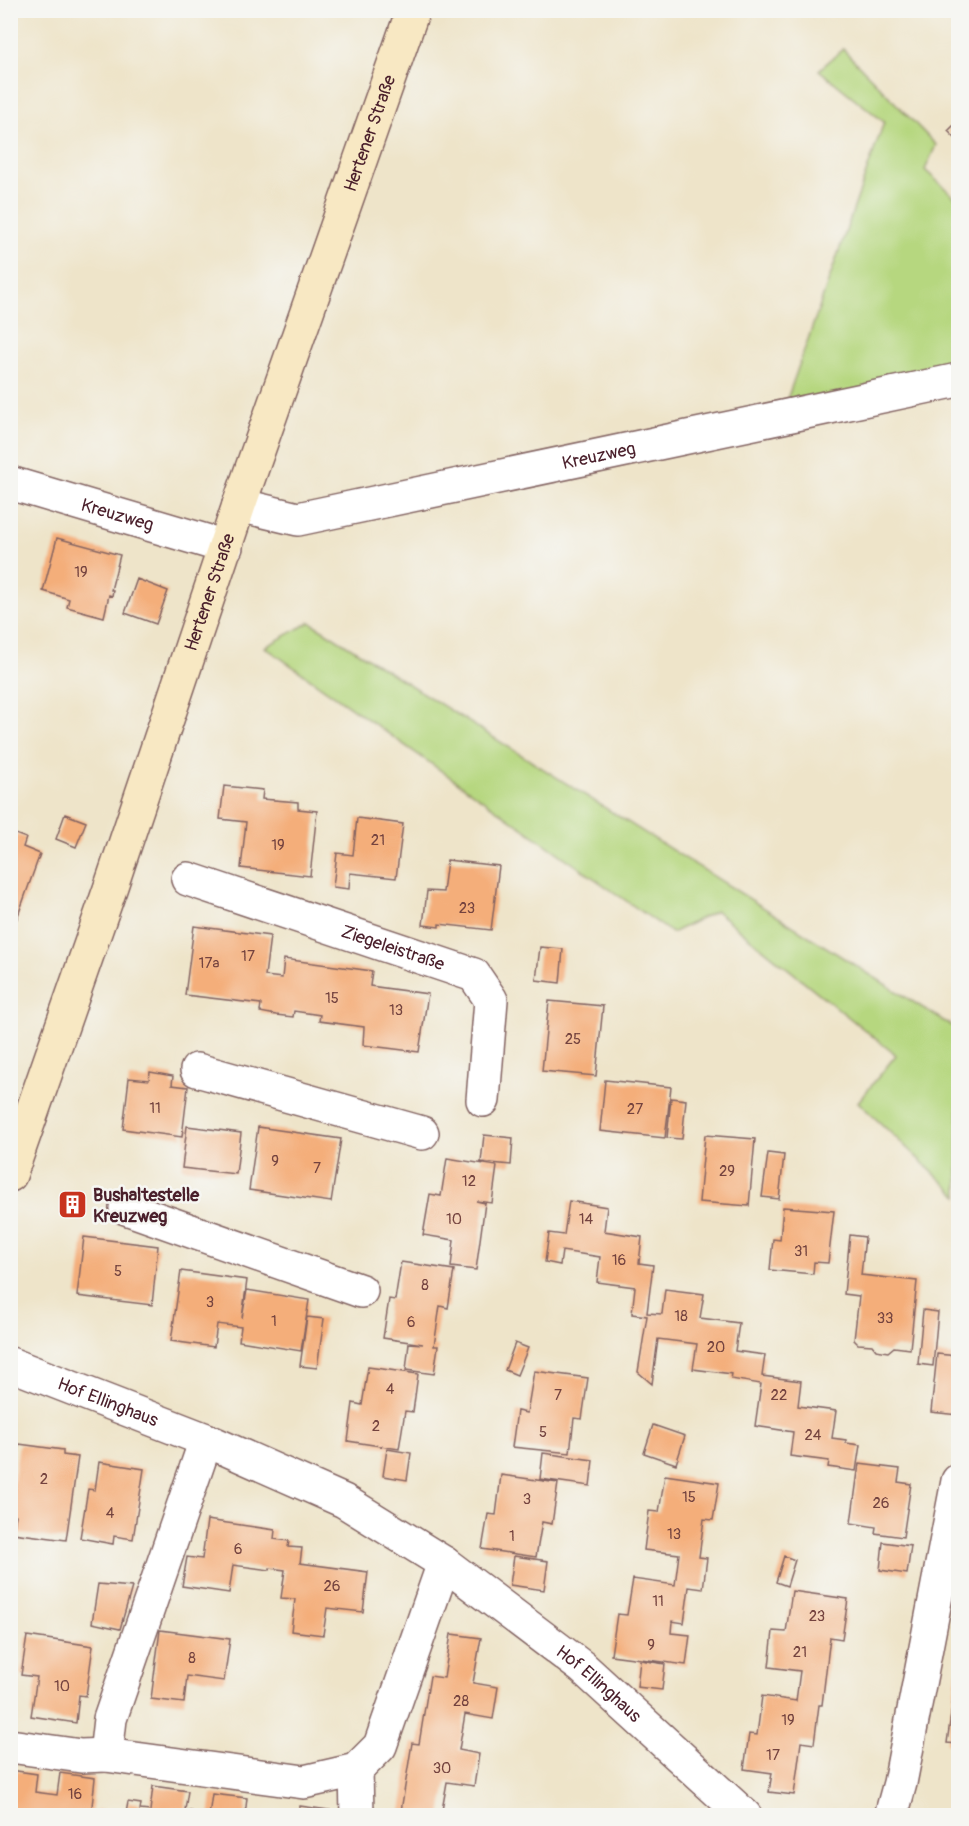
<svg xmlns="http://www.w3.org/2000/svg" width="969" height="1826" font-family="Pangolin,sans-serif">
<rect width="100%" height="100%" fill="#f6f6f2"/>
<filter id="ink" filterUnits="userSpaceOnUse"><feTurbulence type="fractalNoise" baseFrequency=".0167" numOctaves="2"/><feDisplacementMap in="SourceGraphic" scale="12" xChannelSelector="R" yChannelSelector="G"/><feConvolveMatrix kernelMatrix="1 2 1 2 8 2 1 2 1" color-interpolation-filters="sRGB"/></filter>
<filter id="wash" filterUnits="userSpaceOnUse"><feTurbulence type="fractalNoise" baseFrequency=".008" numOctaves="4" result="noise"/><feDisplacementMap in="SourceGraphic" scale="24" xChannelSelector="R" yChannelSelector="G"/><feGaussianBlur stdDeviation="1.35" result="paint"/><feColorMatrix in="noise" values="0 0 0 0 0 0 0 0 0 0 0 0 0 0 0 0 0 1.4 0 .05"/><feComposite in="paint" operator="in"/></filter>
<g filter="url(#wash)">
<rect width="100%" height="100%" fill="#eee4c9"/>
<path fill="#b6d77f" stroke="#807b55" stroke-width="1.5" d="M843,49L936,145L925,170L958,200V374L783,411L884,122L819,70Z
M310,622L958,1030V1196L858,1102L896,1055L716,911L672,933L265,647Z"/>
<g id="blocks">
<path fill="#f4ae7a" d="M958,121V141L948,131Z
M57,538L120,555L111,590H113L112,596L109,595L104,617L67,607L69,599L43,591Z
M137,579L168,591L156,624L125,613Z
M224,786L263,790L262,799L298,802V809L317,811L310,876L241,868L246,822L220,819Z
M65,814L86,822L76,847L56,839Z
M357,818L403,824L396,878L350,873L349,889L333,887L337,853L353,855Z
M10,832L26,838L23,847L40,854L16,921L10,919Z
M447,860L499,866L491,930L439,924V927L423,925L427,891L443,892Z
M194,926L270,936L265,976L282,978L284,959L372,971L370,986L428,994L419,1052L363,1045L364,1027L319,1021L320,1015L294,1011L293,1017L276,1015L260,1012L261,1004L185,995Z
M540,947L563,949L560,983L536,980Z
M549,1001L603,1006L596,1076L542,1071Z
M150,1072L173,1076L172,1085L188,1087L182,1137L123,1129L129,1078L149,1080Z
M605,1080L671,1087L665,1138L600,1131Z
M671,1098L686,1100L682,1139L667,1138Z
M187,1126L241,1133L236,1174L182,1168Z
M258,1127L341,1139L331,1202L249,1190Z
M484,1135L513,1138L511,1165L481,1162Z
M705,1135L755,1139L749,1206L699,1202Z
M768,1153L784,1155L779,1199L762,1197Z
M447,1158L497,1166L492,1203L476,1201L485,1203L476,1270L451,1267L454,1240L423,1235L430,1194L441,1196Z
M71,1194L79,1197L73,1217L64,1214Z
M569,1201L607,1207L604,1231L642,1237L639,1263L653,1265L647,1313L662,1314L665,1289L704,1294L700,1318L739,1323L735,1351L765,1355L762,1376L801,1381L798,1406L836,1411L832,1438L846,1440V1443L860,1445L856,1471L828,1467L829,1461L790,1456L793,1432L755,1426L761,1384L731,1379L732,1374L693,1369L697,1344L658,1339L652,1384L638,1372L647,1316L632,1314L635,1287L597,1282L600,1257L562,1251L560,1265L545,1262L549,1233L564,1235Z
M783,1207L834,1211L828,1263L814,1262L813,1274L770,1270L773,1239L780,1240Z
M850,1235L865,1237L861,1275L917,1281L910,1349L894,1347L888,1352L876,1350L872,1345L858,1344L854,1340L859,1296L844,1294Z
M84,1237L158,1246L152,1305L77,1296Z
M401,1262L454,1270L448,1308L440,1306L434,1346H438L434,1374L406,1370L409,1343L423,1344L383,1338L389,1299L395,1300Z
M181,1271L247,1280L242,1318L247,1290L309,1300L301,1351L239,1341L241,1327L217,1324L214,1347L171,1341Z
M923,1310L938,1312L933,1366L918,1364Z
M307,1317L324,1319L317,1368L300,1366Z
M515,1343L528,1348L517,1375L505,1370Z
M937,1354L958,1356V1415L931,1412Z
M368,1367L418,1374L413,1412L405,1411L399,1449L348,1441L353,1403L362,1405Z
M534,1371L588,1378L582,1419L574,1418L570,1453L512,1447L517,1411L527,1413Z
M653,1425L685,1436L676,1464L644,1453Z
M19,1444L63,1450V1455L78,1457L66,1540L13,1533L16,1515L10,1514V1502Z
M387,1449L411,1453L407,1480L383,1476Z
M543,1453L593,1460L590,1486L540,1479Z
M99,1462L144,1469L133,1539L114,1536L113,1544L80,1538L88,1489L95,1490Z
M859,1464L900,1469L898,1482L911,1484L903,1537L875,1533L876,1527L851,1523Z
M501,1475L558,1483L552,1524L542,1522L536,1557L482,1549L488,1514L496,1515Z
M665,1475L719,1483L713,1520L704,1519L699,1557L707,1558L703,1589L689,1587L684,1623L672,1621L671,1633L690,1635L686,1665L611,1655L617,1614L627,1615L633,1579L675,1585L679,1554L644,1550L649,1511L659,1512Z
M207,1520L275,1530L274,1539L289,1541L288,1547L302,1548L300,1563L368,1572L363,1612L327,1608L323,1635L291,1631L295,1599L281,1598L285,1570L270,1568V1570L233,1565L229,1593L182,1586L187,1557L202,1559Z
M883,1542L911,1546L907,1574L880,1570Z
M514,1556L548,1561L544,1590L510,1585Z
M784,1556L795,1560L787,1586L776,1582Z
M98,1584L132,1587L120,1629L92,1623Z
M792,1591L848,1599L842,1639L830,1637L822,1705H819L814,1744L801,1742L794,1795L769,1792L772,1773L744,1769L749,1734L757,1735L762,1696L796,1701L800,1671L769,1667L773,1631L786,1632Z
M160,1630L230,1639L224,1681L187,1676L184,1703L151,1699Z
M451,1634L481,1638L473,1683L498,1687L493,1719L465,1714L459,1750L479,1754L474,1786L447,1782L441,1816H392L393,1810L401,1811L412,1743L419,1744L430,1676L444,1678Z
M27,1636L93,1646L86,1696L79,1695L76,1723L31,1716L37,1677L21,1675Z
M640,1660L665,1664L662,1690L637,1687Z
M957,1671H958V1744L947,1743Z
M10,1770L37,1774L35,1792L57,1795L60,1773L95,1778L91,1816H10Z
M153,1786L188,1791L185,1810L200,1813L199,1816H96L97,1810L126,1813L128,1802L141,1804L140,1810L150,1811Z
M212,1794L247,1798L245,1816H209Z
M300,1806L335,1811L334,1816H299Z"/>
</g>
</g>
<g filter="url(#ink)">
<use href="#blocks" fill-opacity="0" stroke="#836462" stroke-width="1.5"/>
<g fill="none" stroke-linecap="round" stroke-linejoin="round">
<defs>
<g id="street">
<path id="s1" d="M10,483L226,547"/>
<path id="s2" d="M239,505L298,519L958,380"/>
<path id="s3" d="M188,879L474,975L491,1000L483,1100"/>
<path d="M197,1070L422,1133"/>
<path d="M126,1208L361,1291"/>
<path id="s4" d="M10,1364L206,1440L344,1501L444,1563L582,1667L745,1816"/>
<path d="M206,1440L110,1719L106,1755L304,1782L356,1770L380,1746L444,1563"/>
<path d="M10,1746L81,1756L106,1755"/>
<path d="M356,1770L357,1816"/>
<path d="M891,1816L900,1783L958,1481"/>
</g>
<g id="secondary">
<path id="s5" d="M10,1175L110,889L239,505L413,10"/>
</g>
</defs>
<use href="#street" stroke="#836462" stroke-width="36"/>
<use href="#secondary" stroke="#836462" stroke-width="36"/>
<use href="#street" stroke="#fff" stroke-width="33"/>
<use href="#secondary" stroke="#f8e8c3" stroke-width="33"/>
</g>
</g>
<defs>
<symbol id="building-square" viewBox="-11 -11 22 22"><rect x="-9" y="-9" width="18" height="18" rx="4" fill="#c8321e" stroke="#f6f6f2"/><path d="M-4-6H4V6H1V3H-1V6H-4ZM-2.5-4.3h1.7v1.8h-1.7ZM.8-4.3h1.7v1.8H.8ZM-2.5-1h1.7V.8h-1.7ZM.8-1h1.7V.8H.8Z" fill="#fff"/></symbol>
</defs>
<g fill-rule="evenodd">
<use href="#building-square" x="56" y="1188" width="33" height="33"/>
</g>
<g text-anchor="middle" stroke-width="5" stroke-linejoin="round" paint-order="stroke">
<g font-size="15" fill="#74433f">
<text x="81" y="577">19</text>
<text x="378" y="845">21</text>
<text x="278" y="850">19</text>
<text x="467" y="913">23</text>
<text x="248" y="961">17</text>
<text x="209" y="968">17a</text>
<text x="332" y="1003">15</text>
<text x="396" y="1015">13</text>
<text x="573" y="1044">25</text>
<text x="155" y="1113">11</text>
<text x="635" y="1114">27</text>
<text x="275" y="1166">9</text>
<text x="317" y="1173">7</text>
<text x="727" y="1176">29</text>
<text x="469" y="1186">12</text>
<text x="454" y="1224">10</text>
<text x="586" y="1224">14</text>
<text x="801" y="1256">31</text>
<text x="619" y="1265">16</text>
<text x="118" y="1276">5</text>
<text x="425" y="1290">8</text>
<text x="210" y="1307">3</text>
<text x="681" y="1321">18</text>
<text x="885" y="1323">33</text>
<text x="274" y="1326">1</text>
<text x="411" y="1327">6</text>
<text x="716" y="1352">20</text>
<text x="390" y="1394">4</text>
<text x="558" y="1400">7</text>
<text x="779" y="1400">22</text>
<text x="376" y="1431">2</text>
<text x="543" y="1437">5</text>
<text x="813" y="1440">24</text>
<text x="44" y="1484">2</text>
<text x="689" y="1502">15</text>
<text x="527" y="1504">3</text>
<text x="881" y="1508">26</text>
<text x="110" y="1518">4</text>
<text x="674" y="1539">13</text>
<text x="512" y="1541">1</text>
<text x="238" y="1554">6</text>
<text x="332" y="1591">26</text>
<text x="658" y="1606">11</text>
<text x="817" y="1621">23</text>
<text x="651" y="1650">9</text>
<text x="800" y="1657">21</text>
<text x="192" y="1663">8</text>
<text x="62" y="1691">10</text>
<text x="461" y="1706">28</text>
<text x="788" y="1725">19</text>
<text x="773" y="1760">17</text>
<text x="442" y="1773">30</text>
<text x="75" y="1799">16</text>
</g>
<g font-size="18" fill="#4a1f2b" stroke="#f6f6f2">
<text dy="6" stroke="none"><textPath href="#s5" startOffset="1102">Hertener Straße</textPath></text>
<text dy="6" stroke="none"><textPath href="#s2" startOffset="368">Kreuzweg</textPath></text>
<text dy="6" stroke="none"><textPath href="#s1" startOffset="112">Kreuzweg</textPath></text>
<text dy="6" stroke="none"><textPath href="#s5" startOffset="616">Hertener Straße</textPath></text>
<text dy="6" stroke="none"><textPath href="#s3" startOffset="216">Ziegeleistraße</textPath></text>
<text dy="6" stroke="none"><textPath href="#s4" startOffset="105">Hof Ellinghaus</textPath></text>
<text dy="6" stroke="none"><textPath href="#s4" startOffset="675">Hof Ellinghaus</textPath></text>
</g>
<g font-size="18" font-weight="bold" fill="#4a1f2b" stroke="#f6f6f2" text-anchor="start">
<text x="93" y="1201">Bushaltestelle<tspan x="93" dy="21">Kreuzweg</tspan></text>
</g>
</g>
<rect width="969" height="1826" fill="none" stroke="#f6f6f2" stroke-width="36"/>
</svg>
